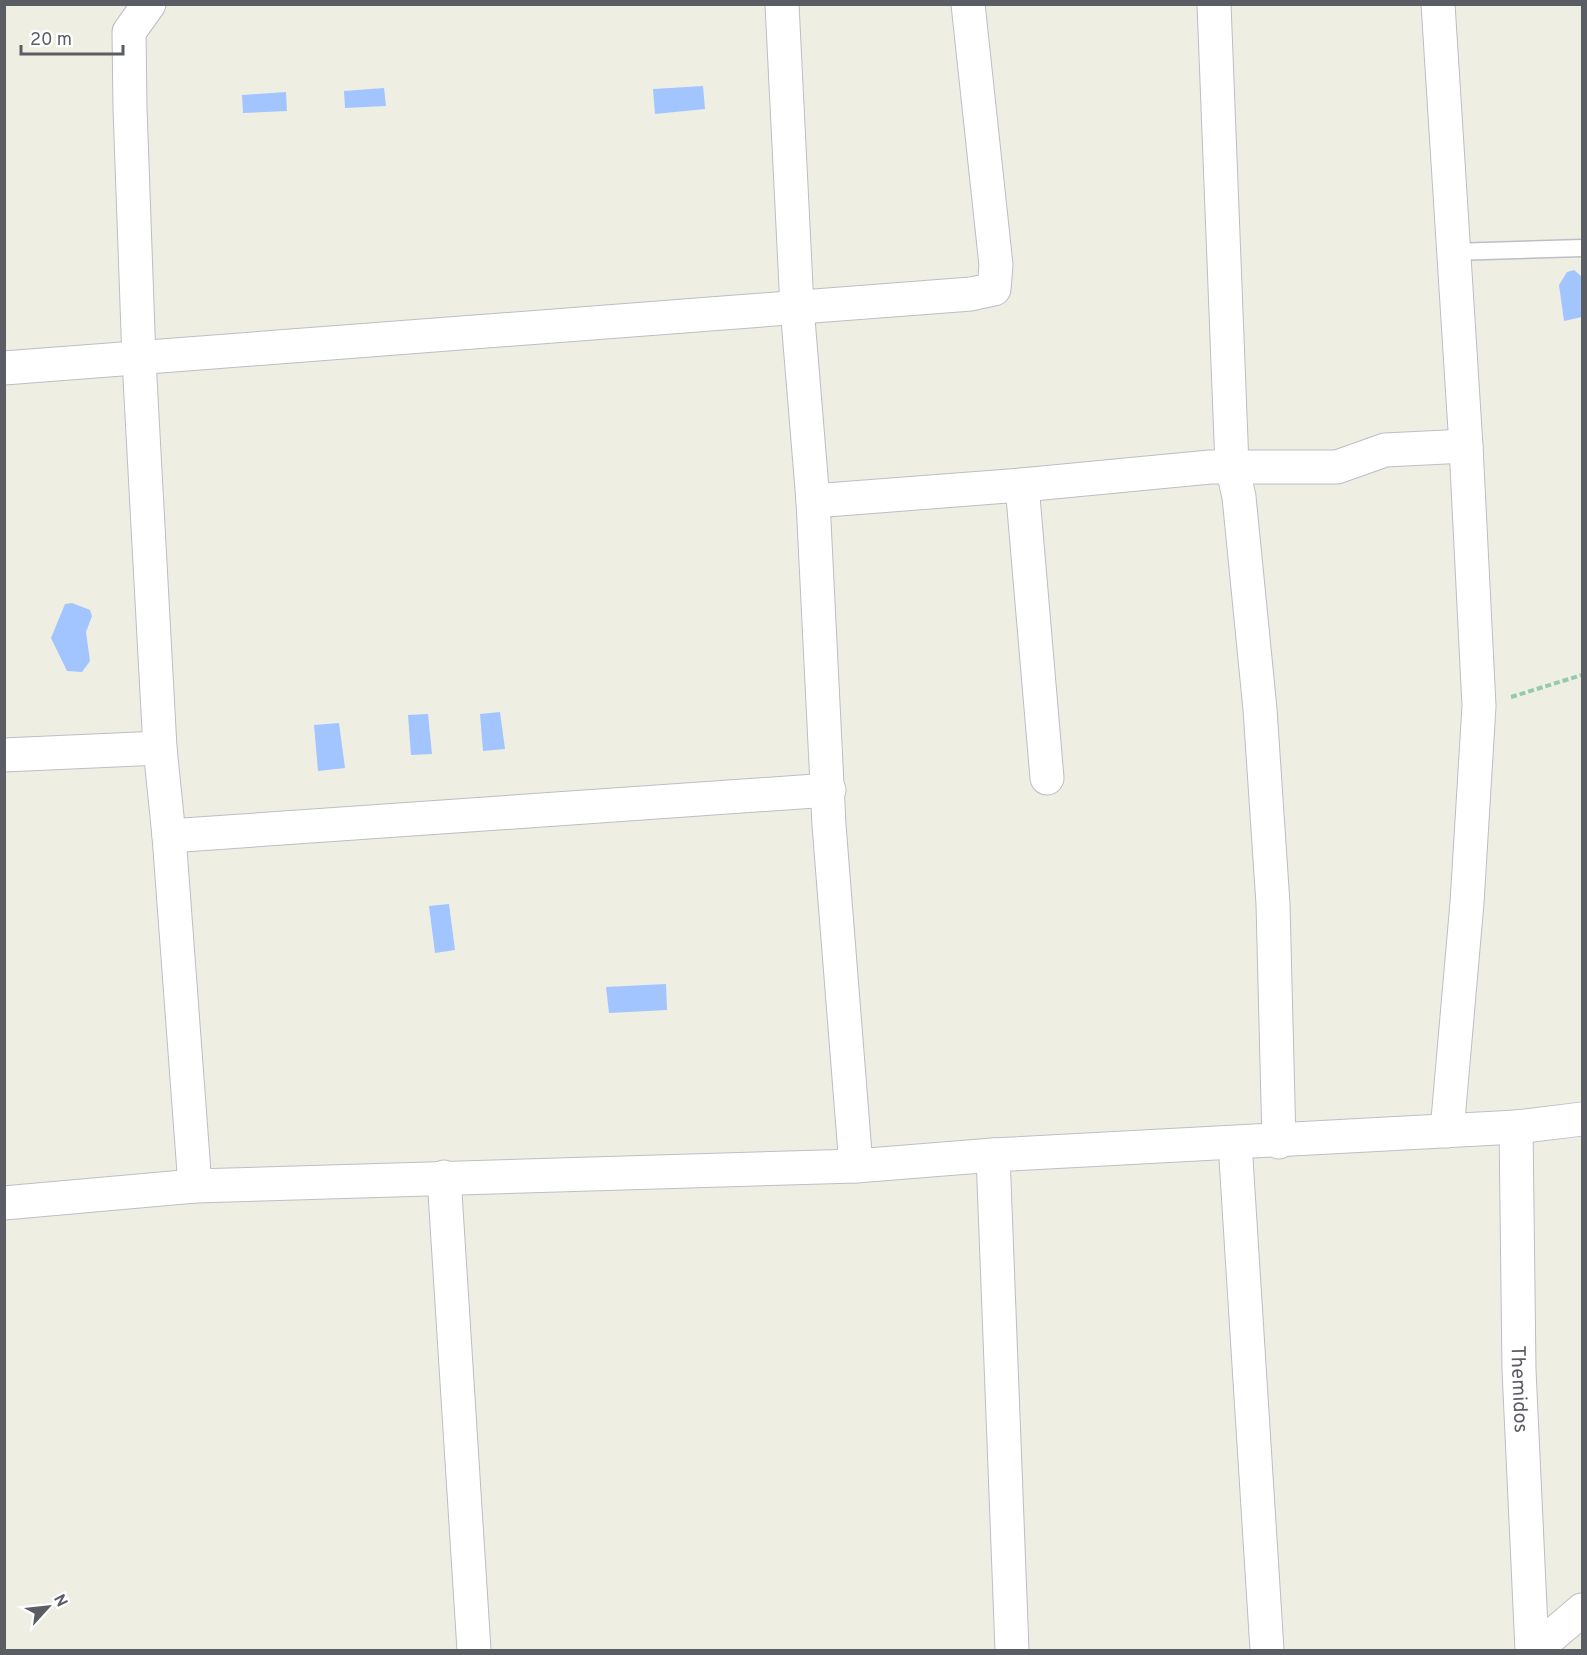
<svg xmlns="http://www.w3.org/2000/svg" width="1587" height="1655" font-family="Overpass,sans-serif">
<rect width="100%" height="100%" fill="#efeee2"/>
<path fill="#a2c5ff" d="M703,86L705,109L655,114L653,89Z
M384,88L386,106L345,108L344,91Z
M286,92L287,111L243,113L242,95Z
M1574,270L1582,277V317L1564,321L1559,285L1567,272Z
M72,603L90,610L92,616L86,632L90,661L82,672L67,671L51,638L65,604Z
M500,712L505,749L483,751L480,714Z
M428,714L432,754L411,755L408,715Z
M339,723L345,768L318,771L314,725Z
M449,904L455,950L435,953L429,906Z
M666,984L667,1010L609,1013L606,987Z"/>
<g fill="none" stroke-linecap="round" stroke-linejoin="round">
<defs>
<path id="lane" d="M1452,252L1582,248"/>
<g id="street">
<path d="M149,4L129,32L130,108L139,360L160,748L169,836L195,1186"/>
<path d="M782,4L797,307L813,501L829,825L856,1166"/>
<path d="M1214,4L1232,466L1239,497L1260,709L1273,904L1279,1142"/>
<path d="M1438,4L1466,446L1479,706L1467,903L1447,1131"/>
<path d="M4,368L971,294L994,289L996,265L968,4"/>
<path d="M1022,485L1210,467H1337L1385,450L1466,446"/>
<path d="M813,501L1022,485L1047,778"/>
<path d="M4,755L160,748"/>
<path d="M169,836L829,790"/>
<path id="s1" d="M1516,1127L1519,1370L1532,1650"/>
<path d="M1235,1143L1267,1650"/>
<path d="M993,1155L1012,1650"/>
<path d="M444,1177L474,1650"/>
<path d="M1535,1650L1582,1610"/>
</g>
<path id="secondary" d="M4,1203L195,1186L856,1166L993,1155L1516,1127L1582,1119"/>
</defs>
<use href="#lane" stroke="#bcbec5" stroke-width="19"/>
<use href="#street" stroke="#bcbec5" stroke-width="35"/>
<use href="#secondary" stroke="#bdbfc7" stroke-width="35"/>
<path stroke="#94caad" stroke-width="4" stroke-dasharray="6 3" stroke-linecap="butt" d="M1511,697L1582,675"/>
<use href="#lane" stroke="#fff" stroke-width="16"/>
<use href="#street" stroke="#fff" stroke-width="33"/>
<use href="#secondary" stroke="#fff" stroke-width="33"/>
</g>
<g text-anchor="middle" stroke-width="6" stroke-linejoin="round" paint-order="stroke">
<g font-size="20" fill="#5a5d64" stroke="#fff">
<text dy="7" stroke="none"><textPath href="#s1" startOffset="262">Themidos</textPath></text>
</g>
</g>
<rect width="1587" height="1655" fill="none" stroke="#5a5d64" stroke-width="12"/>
<g transform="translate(48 1607) rotate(63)" stroke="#ffffff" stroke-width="4.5" paint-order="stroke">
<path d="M0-4.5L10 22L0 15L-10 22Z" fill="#5a5d64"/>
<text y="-9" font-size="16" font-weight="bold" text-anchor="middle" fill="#5a5d64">N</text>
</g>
<path d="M21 45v9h102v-9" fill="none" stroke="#5a5d64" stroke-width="3"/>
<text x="30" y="45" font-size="18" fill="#5a5d64" stroke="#ffffff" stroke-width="4.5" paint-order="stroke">20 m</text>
</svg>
